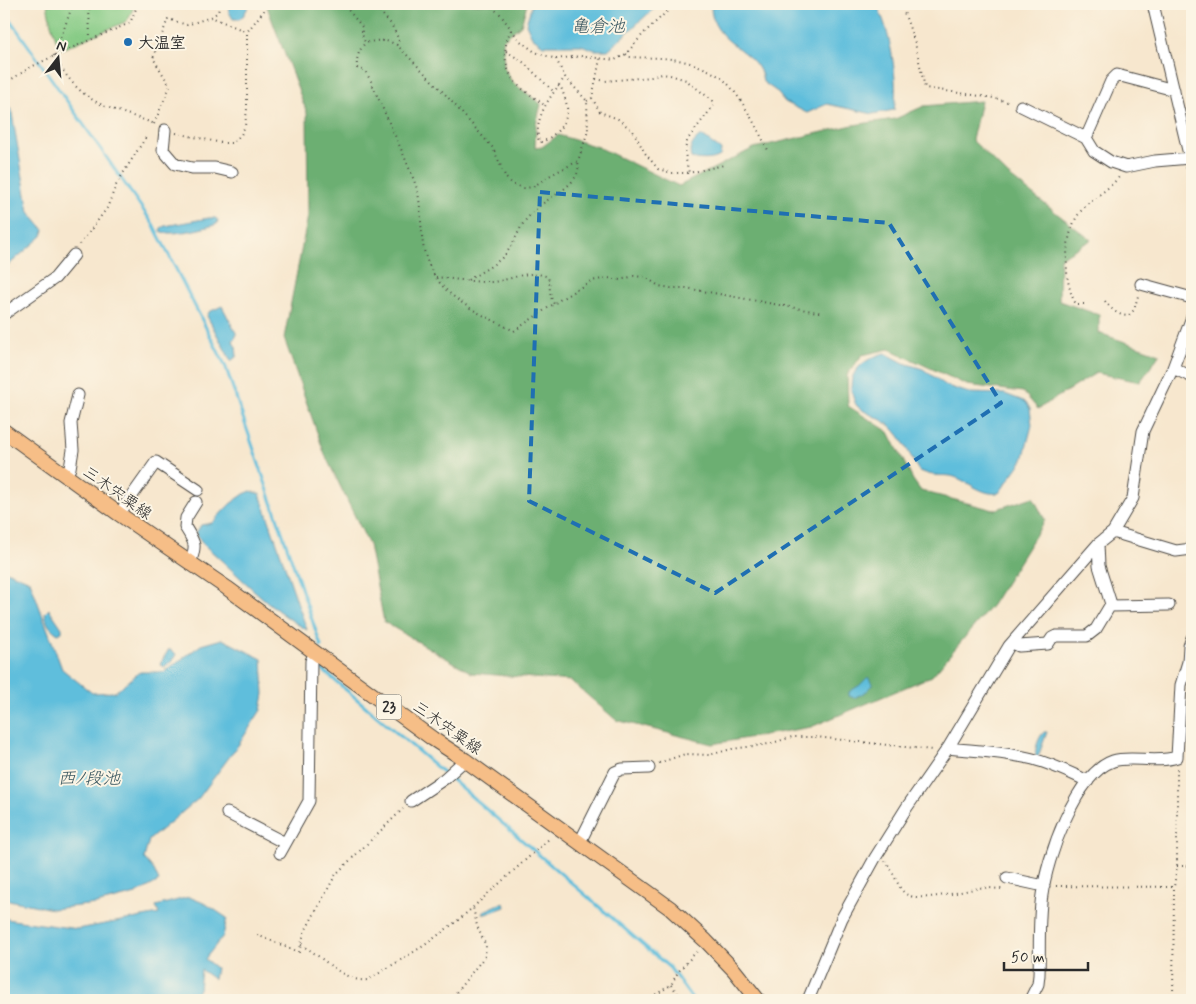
<svg xmlns="http://www.w3.org/2000/svg" width="1196" height="1004" font-family="Mynerve,'Klee One',sans-serif">
<rect width="100%" height="100%" fill="#fcf5e5"/>
<filter id="ink" filterUnits="userSpaceOnUse"><feTurbulence type="fractalNoise" baseFrequency=".02" numOctaves="2"/><feDisplacementMap in="SourceGraphic" scale="10" xChannelSelector="R" yChannelSelector="G"/><feConvolveMatrix kernelMatrix="1 2 1 2 8 2 1 2 1" color-interpolation-filters="sRGB"/></filter>
<filter id="wash" filterUnits="userSpaceOnUse"><feTurbulence type="fractalNoise" baseFrequency=".0096" numOctaves="4" result="noise"/><feDisplacementMap in="SourceGraphic" scale="20" xChannelSelector="R" yChannelSelector="G"/><feGaussianBlur stdDeviation="1.12" result="paint"/><feColorMatrix in="noise" values="0 0 0 0 0 0 0 0 0 0 0 0 0 0 0 0 0 1.4 0 .05"/><feComposite in="paint" operator="in"/></filter>
<g filter="url(#wash)">
<rect width="100%" height="100%" fill="#f7e7ce"/>
<path fill="#86cb85" stroke="#587b58" d="M47,4H135L129,18L125,22L62,49L59,48L51,24Z"/>
<path fill="#6caf72" stroke="#4c6d4e" d="M266,4H527L521,25L503,40L504,67L512,82L541,104L536,125L535,148L542,147L558,135L598,147L679,186L754,148L853,125L895,119L924,106L981,101L972,140L1009,176L1091,240L1060,258L1059,301L1099,315V333L1160,354L1140,382L1096,373L1038,409L1023,392L967,385L889,349L862,355L847,375L848,406L889,432L913,480L921,491L994,510L1033,497L1045,520L992,605L932,676L811,727L712,744L616,720L571,681L472,673L384,622L369,545L325,455L284,338L308,216L307,113Z"/>
<path fill="#5ebedc" stroke="#447484" d="M228,4H250L243,16L239,19H233L229,12Z
M532,4H659L608,50H595L581,45H543L532,37L526,24Z
M713,4H876C890,27 899,83 894,110L873,114L827,104L807,113L785,102L776,91L763,82C761,49 710,46 711,5Z
M11,108L29,212L44,230L42,236L4,269V111Z
M702,136L721,150L720,156C713,161 699,160 691,158C688,149 694,139 702,136Z
M209,218H215L218,220L217,224C207,228 168,237 160,231L161,228L165,226Z
M222,306L236,333V337L234,339L233,342L236,347L237,356L231,361L207,316L209,312Z
M885,353L904,363L923,369L947,386L969,393L1005,394L1026,402L1030,409L1032,425L1023,460L999,493C981,496 968,480 951,476C945,475 940,476 934,475C929,475 924,472 919,471C911,458 905,442 895,431C885,418 868,416 857,406C854,402 853,397 852,392C847,370 867,358 885,353Z
M251,491L260,494L307,630C268,608 237,573 203,544L196,533L201,525L212,523L230,504L244,494Z
M4,570L30,581L62,669L92,693L115,692L140,672H164L201,645L222,639L262,659L264,694L261,710L239,744L198,799L149,840L144,858L154,870L159,881L136,894L96,904L52,909L4,899Z
M49,609L62,628V632L58,634C49,628 46,623 45,613Z
M169,649L176,654C174,660 169,665 163,667L160,664Z
M868,677L873,685L867,691L854,698L849,696V692L860,685Z
M1044,732H1047L1038,757H1036C1034,750 1039,736 1044,732Z
M189,897L206,904L227,918L223,936L205,959L216,968L214,979L201,970L199,989L192,1000H4V918L12,920L78,929L159,914L156,906Z
M504,902L505,907L486,914H482L484,911Z"/>
<g fill="none" stroke-linecap="round" stroke-linejoin="round">
<path stroke="#5ebedc" stroke-width="3" d="M4,11L153,224L225,365L321,646
M318,666L445,774
M450,778L670,968L693,1000"/>
</g>
</g>
<g filter="url(#ink)">
<g fill="none" stroke-linecap="round" stroke-linejoin="round">
<defs>
<path id="minor" d="M1153,4L1192,167
M1021,106L1086,138L1111,81L1117,75L1174,90
M165,130L163,150L175,164L192,168H215L232,172
M1086,138L1094,151L1111,162L1126,167L1155,161L1190,158
M1141,284L1192,298
M4,314L55,278L74,255
M1173,368L1192,377
M66,476L70,468L73,450L71,423L78,395
M119,514L156,462L198,490
M1113,532L1176,551L1192,549
M190,563C197,545 195,543 185,527L186,518L196,502
M1110,606L1169,605
M1012,643L1019,646L1048,644L1052,638L1056,636H1087L1096,629L1111,604L1099,566L1098,544
M948,748C976,751 1005,752 1033,759C1052,764 1070,773 1088,781
M411,801L444,779L465,760
M227,813L285,843
M580,842L615,772L622,769L649,768
M280,853L309,801L311,661L315,653
M1007,878L1044,886
M808,1000L842,918L875,858L907,807L948,748L1009,646L1098,544L1113,532L1133,498L1143,431L1173,368L1192,317
M1030,1000L1038,984L1039,975C1040,949 1038,921 1042,895C1047,859 1075,774 1113,761C1130,755 1156,764 1177,757L1181,685L1188,662L1189,646L1192,638"/>
<path id="major" d="M4,431L119,514L227,588L433,739L465,760L670,908L706,941L734,970L758,1000"/>
</defs>
<use href="#minor" stroke="#4a4743" stroke-width="13"/>
<use href="#major" stroke="#4a4743" stroke-width="16"/>
<path stroke="#4a4743" stroke-width="2" stroke-dasharray="1 4" stroke-linecap="butt" d="M4,4H5
M89,4L90,39
M130,4L137,6
M341,4C345,5 358,22 362,27V34L365,43
M373,4L391,24L399,40L397,45
M488,4L500,14L519,40L535,52L556,59L580,56L615,60L626,54L644,33L675,4
M901,4L915,43L925,88L994,98L1011,103
M211,17L218,12L220,4
M511,30C501,49 504,74 521,88C529,94 537,99 544,105
M506,51L523,62L553,91
M626,54L629,57C643,58 657,57 671,59C689,61 711,69 725,81C741,96 758,130 768,150
M55,55L130,23L138,4
M54,56L73,4
M556,59L565,77L587,101L588,131L578,161L547,177L533,187L524,188L514,185L506,178L493,148L444,93L397,45C386,39 378,40 365,43C359,50 356,58 357,68L365,71L371,81C385,116 403,150 416,186C422,203 420,231 424,250C435,297 476,311 514,331L561,299L591,281L608,278L620,280L634,276L645,277L659,286L671,288H686L823,313
M596,79L605,81L651,77L662,74L670,75L686,80L713,101L714,105L688,139C683,151 686,160 689,173
M4,84L31,67L54,56C83,107 105,105 155,124
M558,86L561,87C563,93 566,100 567,107C569,122 554,137 542,142H539C533,117 551,96 565,77
M592,98L600,112L618,119L633,131L645,153L658,169L672,173H689L724,165
M587,101L592,98L600,59
M154,124L170,86L153,58L168,19L187,25L211,17L247,32
M176,133L222,143H232L241,135L245,126L247,109V32L269,4
M80,245L107,208L117,183L146,137
M436,277C452,279 475,282 491,282C511,281 528,268 548,277C551,286 548,293 554,304
M468,280C481,272 493,266 504,256C511,248 515,239 520,229C523,222 531,214 537,208C550,196 583,184 578,162
M1105,301C1112,310 1117,315 1128,316L1134,310L1138,296
M1084,304H1076C1062,282 1064,230 1081,211C1093,198 1108,190 1119,177
M659,763L685,754L709,755L732,749L769,744L792,737H816L932,750
M885,861C894,870 897,888 906,894C919,903 964,891 979,888C986,887 995,889 1003,889
M1177,866H1192
M1056,886L1174,887
M257,935L299,952L304,933L336,874L403,809
M301,945C322,955 343,983 368,980L425,945L461,918L550,838
M671,985L683,1000
M450,1000L485,956L486,946L477,926L473,907
M647,1000L671,985L678,972L698,950
M1173,1000L1174,887L1177,866V769"/>
<use href="#minor" stroke="#fff" stroke-width="11"/>
<use href="#major" stroke="#f6be87" stroke-width="14"/>
</g>
</g>
<path fill="none" stroke="#1f6fb2" stroke-width="4" stroke-dasharray="10 6" stroke-linejoin="round" d="M540,192L889,223L1001,403L715,593L529,501Z"/>
<circle fill="#1f6fb2" stroke="#fcf5e5" stroke-width="2" cx="128" cy="42" r="5"/>
<g text-anchor="middle" stroke-width="4" stroke-linejoin="round" paint-order="stroke">
<rect fill="#fcf5e5" stroke="#6a6863" stroke-width="1" x="376.5" y="694.5" width="25" height="25" rx="4"/>
<g font-size="15" font-weight="bold" fill="#2b2b2b">
<text x="389" y="712">23</text>
</g>
<g font-size="16" font-weight="bold" fill="#2b2b2b" stroke="#fcf5e5" text-anchor="start">
<text x="138" y="48">大温室</text>
</g>
<g font-size="16" fill="#2b2b2b" stroke="#fcf5e5">
<text transform="translate(118 492) rotate(35)" y="6">三木宍粟線</text>
<text transform="translate(448 727) rotate(35)" y="6">三木宍粟線</text>
</g>
<g font-size="18" font-style="italic" fill="#3a5760" stroke="#fcf5e5">
<text x="598" y="32">亀倉池</text>
<text x="89" y="784">西ﾉ段池</text>
</g>
</g>
<rect width="1196" height="1004" fill="none" stroke="#fcf5e5" stroke-width="20"/>
<g transform="translate(58 58) rotate(16)" stroke="#fcf5e5" stroke-width="4" paint-order="stroke">
<path d="M0-4L9 19L0 12L-9 19Z" fill="#2b2b2b"/>
<text y="-8" font-size="14" font-weight="bold" text-anchor="middle" fill="#2b2b2b">N</text>
</g>
<path d="M1004 962v8h84v-8" fill="none" stroke="#2b2b2b" stroke-width="2.5"/>
<text x="1011" y="962" font-size="15" fill="#2b2b2b" stroke="#fcf5e5" stroke-width="4" paint-order="stroke">50 m</text>
</svg>
